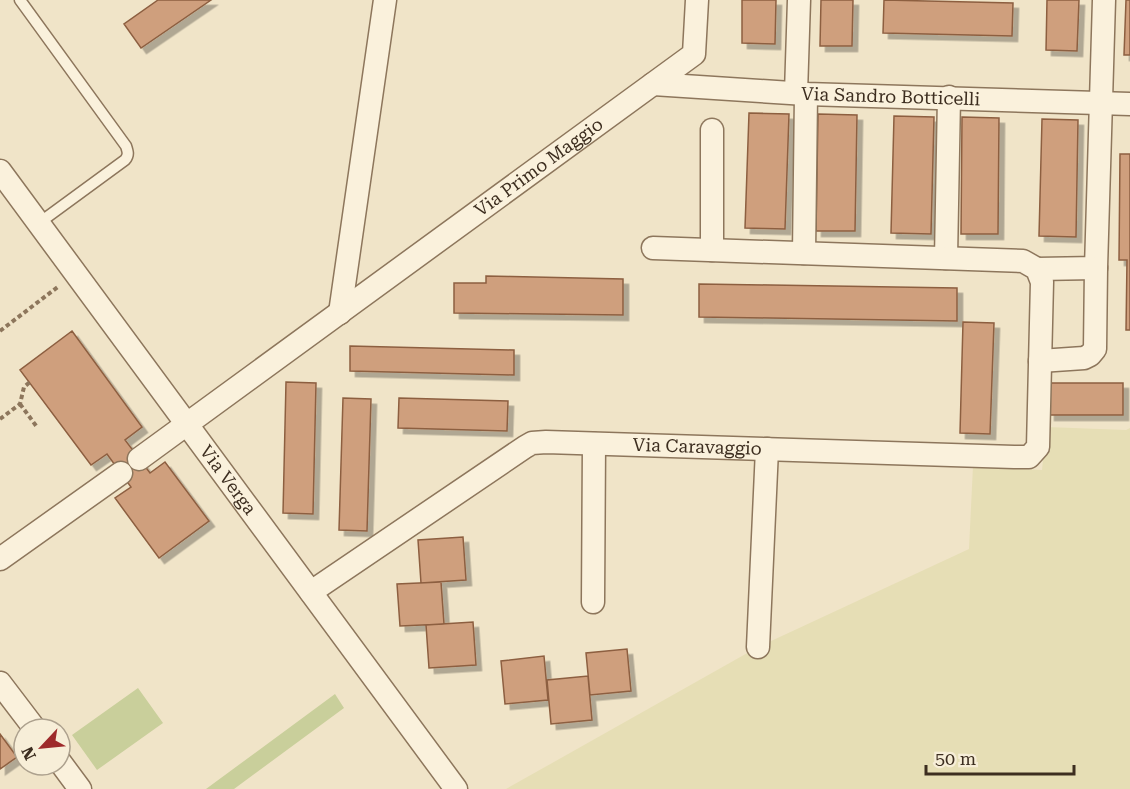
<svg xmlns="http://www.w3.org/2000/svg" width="1130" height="789" font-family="'Roboto Serif',serif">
<defs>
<filter id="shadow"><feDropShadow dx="5.5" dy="5.5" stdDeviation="0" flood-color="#0004"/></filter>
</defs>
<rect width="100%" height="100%" fill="#f0e4c8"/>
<path fill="#e6deb5" d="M1046,427L1126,430L1130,428V789H506L758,647L969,549L973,466L1042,470Z"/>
<path fill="#c9cf9b" d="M138,688L163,723L97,770L72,735Z
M335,694L344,708L234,789H206Z"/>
<path fill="#cf9f7d" stroke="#8d5f41" stroke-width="1.5" filter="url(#shadow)" d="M158,0H211L141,48L124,24Z
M742,0H776L775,44L742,43Z
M821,0H853L852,46H820Z
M884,0L1013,3L1012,36L883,33Z
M1047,0H1079L1077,51L1046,50Z
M1126,0H1130V55H1124Z
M749,113L789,114L785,229L745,228Z
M818,114L857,115L855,231H816Z
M894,116L934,117L931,234L891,233Z
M962,117L999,118L998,234H961Z
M1042,119L1078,120L1076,237L1039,236Z
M1120,154H1130V330H1126L1127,260H1119Z
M486,276L623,279V315L454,313V283H486Z
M699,284L957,288V321L699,317Z
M963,322L994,323L990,434L960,433Z
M72,331L142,427L125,440L150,473L165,462L209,521L159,558L115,498L131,487L107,454L91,465L20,370Z
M350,346L514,350V375L350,371Z
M286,382L316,383L313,514L283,513Z
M1049,383H1123V415H1049Z
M343,398L371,399L367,531L339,530Z
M399,398L508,401L507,431L398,428Z
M463,537L466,580L421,583L418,540Z
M441,582L444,624L400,626L397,584Z
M473,622L476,665L429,668L426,625Z
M627,649L631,691L590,695L586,653Z
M544,656L548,700L505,704L501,661Z
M588,676L592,720L551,724L547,680Z
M0,734L17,757L0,769Z"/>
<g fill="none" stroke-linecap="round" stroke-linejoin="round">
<defs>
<path id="service" d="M20,0L126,146C128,152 129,155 125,160L39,223"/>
<g id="minor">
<path id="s1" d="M653,84L806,94L1130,104"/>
<path d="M796,93L799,0"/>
<path id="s2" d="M0,171L456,789"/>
<path d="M712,250V130"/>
<path d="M804,253L806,94"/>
<path d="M946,258L949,97"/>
<path d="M1037,269L1096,268L1104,0"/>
<path d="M340,313L385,0"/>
<path d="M1040,361L1084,358L1090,355L1095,349L1096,268"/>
<path id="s3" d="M139,459L694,54L697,0"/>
<path d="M0,559L121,473"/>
<path id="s4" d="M311,592L525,447L532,443L546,442L1014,457H1029L1038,447L1042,282L1037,269L1023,261L653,248"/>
<path d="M593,602L594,444"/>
<path d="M758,647L767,449"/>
<path d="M0,683L35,729"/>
<path d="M60,762L80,789"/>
</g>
</defs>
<use href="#service" stroke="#8d765c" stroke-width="13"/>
<use href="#minor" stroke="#8d765c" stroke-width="25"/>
<path stroke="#8d765c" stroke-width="4" stroke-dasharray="4.5 3" stroke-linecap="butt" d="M0,331L59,286
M20,404L37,427
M0,419L20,404L24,387L30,382"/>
<use href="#service" stroke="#faf1dc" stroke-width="10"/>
<use href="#minor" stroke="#faf1dc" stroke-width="22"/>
</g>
<g text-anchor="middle" stroke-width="4.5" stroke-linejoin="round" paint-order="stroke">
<g font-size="18" fill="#3d2e20" stroke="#f7eed8">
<text dy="6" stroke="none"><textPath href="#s1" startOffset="238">Via Sandro Botticelli</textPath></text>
<text dy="6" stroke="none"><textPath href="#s3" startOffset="495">Via Primo Maggio</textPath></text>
<text dy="6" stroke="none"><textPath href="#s4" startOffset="432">Via Caravaggio</textPath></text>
<text dy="6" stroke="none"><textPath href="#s2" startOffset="384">Via Verga</textPath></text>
</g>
</g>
<g transform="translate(42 747) rotate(244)"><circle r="28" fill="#f7eed8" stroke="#ada18e" stroke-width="1.5"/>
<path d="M0-4.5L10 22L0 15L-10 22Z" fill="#9e2a2b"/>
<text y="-9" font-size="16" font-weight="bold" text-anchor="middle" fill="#3d2e20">N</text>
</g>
<path d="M926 765v9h148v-9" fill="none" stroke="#3d2e20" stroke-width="3"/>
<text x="935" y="765" font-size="18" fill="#3d2e20" stroke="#f7eed8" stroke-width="4.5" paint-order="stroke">50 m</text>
</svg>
